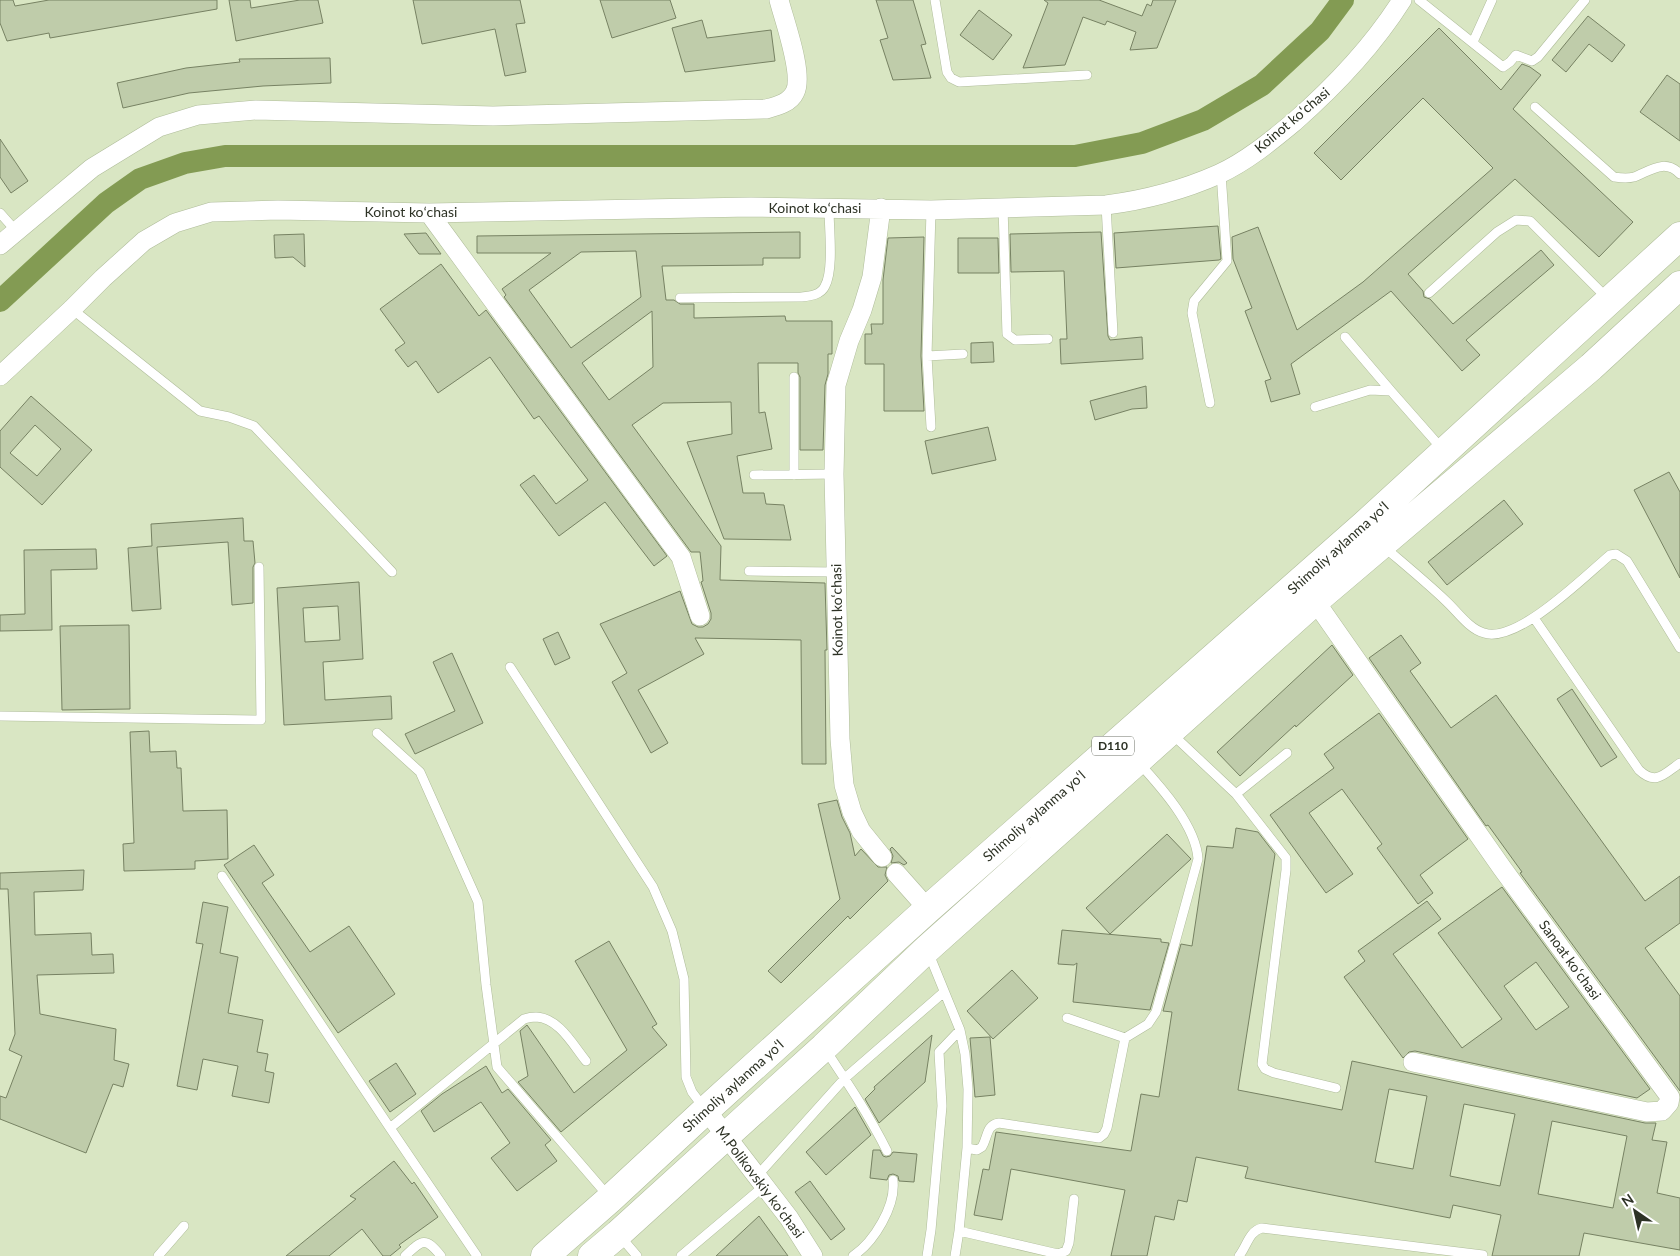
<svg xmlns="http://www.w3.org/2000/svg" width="1680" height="1256" font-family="Lato,sans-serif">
<rect width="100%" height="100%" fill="#d9e6c3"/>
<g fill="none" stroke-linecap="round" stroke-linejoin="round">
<path stroke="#839b53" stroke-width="22" d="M0,301L106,203L140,179L185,163L225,156H1075L1142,143L1203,120L1262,85L1320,31L1343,0"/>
</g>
<path fill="#bfccaa" stroke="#778263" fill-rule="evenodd" d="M0,0H13L15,6L49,0H217V9L50,38L49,33L7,41L0,23Z
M229,0H250L251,8L300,0H318L323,23L236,41Z
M413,0H520L525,23L516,24L526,72L505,76L495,29L422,44Z
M600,0H670L676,18L612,38Z
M876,0H913L926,44L921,45L931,78L893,80L880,40L888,38Z
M1044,0H1099L1142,16L1147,4L1151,6L1153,0H1176L1157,48L1130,50L1136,32L1107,21L1105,25L1083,17L1065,65L1023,68L1048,3Z
M979,10L1012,35L993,60L960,35Z
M1588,16L1625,45L1612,62L1589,44L1566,72L1552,60Z
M702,20L707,38L771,30L775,61L685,72L672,28Z
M1439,28L1501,90L1522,64L1530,67L1541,75L1513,109L1633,222L1599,257L1515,179L1408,274L1423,291L1424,297L1430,299L1453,324L1541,250L1554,265L1466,340L1480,355L1462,371L1391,291L1291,364L1300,394L1271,402L1265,381L1271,379L1245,311L1252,308L1233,259L1232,237L1258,227L1297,330L1363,282L1493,168L1423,98L1341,180L1314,153Z
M330,58L331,83L263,86L189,93L123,108L117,83L186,68L240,62L239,59Z
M1667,75L1680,84V141L1640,112Z
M0,139L28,181L11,193L0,177Z
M1218,226L1221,259L1219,260L1116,268L1114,233Z
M800,232V258H763V265L662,266L666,300H674L680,304H694V318L785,316L786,321H832V354H828V374L825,385L823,450H800V377L798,373V363H758L759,413L765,412L772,449L737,456L743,493H764L766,504L784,505L791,540L724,539L687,442L732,434L731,402L663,403L632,425L721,546L720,580L825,583L827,650H825L826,764H802L801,640L695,638L704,654L638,690L668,743L651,753L612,682L627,673L600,624L680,591L692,624L698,627H703L708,624L711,619V613L701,582L703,581L700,552H691L504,297L506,295L502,289L551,253H477V236ZM636,251L641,297L571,348L529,290L581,252ZM652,311L653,367L609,400L582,363Z
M1101,232L1108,336L1110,340L1142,337L1143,359L1061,364L1060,339H1067L1064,271L1011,272L1010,234Z
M426,233L441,254H419L404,234Z
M304,234L305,267L293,257L275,258L274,235Z
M924,237L921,356L924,411H884V364H865V334H872L871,324H883V280L888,238Z
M958,238H998L999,273H958Z
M441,264L479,316L486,310L667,556L654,566L605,502L559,536L520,485L534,475L556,504L588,480L539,416L534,419L490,357L438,393L416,361L408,367L395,350L405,343L380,309Z
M993,342L994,362L971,363V343Z
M1146,386L1147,408L1132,409L1095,420L1090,401Z
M31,396L92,450L42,505L0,467V431ZM35,425L61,449L37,476L10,453Z
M988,427L996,460L932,474L925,441Z
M1669,472L1680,492V578L1634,490Z
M1504,500L1523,524L1447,585L1428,562Z
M243,518L244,541H253L255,563L253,567V603L232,605L228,542L157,547L161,609L132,611L128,548L152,546L151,524Z
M96,549L97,569L51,570L52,630L0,631V615L25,614L24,550Z
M359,582L363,659L323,662L325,700L391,696L392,719L284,725L277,588ZM338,606L340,640L305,642L303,608Z
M129,625L130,709L62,710L60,626Z
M558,632L570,658L555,665L543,639Z
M1401,635L1421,663L1410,671L1451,728L1496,695L1645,901L1680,876V923L1645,948L1680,996V1091L1520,873L1522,872L1488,825L1486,826L1369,658Z
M1332,645L1353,675L1296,727L1295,725L1240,776L1217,752Z
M452,653L483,723L415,754L405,734L455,711L433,662Z
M1572,689L1617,757L1601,767L1557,699Z
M1379,713L1468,839L1420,875L1433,893L1418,904L1377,848L1382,844L1342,789L1309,813L1353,874L1326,893L1270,815L1334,768L1324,754Z
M149,731L150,752L176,751L177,768H181L183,811L227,810L228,859L195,861V869L124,871L123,844L134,843L130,732Z
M837,800L842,817L850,833L855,856L861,849L878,867H887L885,875L888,881L850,919L848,916L781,983L768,971L840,899L818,804Z
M1236,828L1258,832L1275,854L1238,1090L1342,1110L1352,1061L1645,1123H1656L1652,1140L1667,1142L1657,1193L1680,1198V1250L1584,1233L1579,1256H1492L1501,1215L1453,1205L1450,1218L1245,1178L1248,1167L1196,1157L1187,1202L1178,1200L1174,1220L1155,1216L1147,1256H1111L1125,1190L1011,1169L1002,1220L974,1215L983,1169L989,1170L996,1132L1131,1151L1141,1094L1159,1097L1172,1012L1163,1011L1181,944L1192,946L1207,846L1233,848ZM1389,1089L1427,1096L1413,1169L1375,1162ZM1464,1104L1515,1114L1500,1186L1450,1176ZM1552,1121L1627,1136L1613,1208L1538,1194Z
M1167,834L1191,859L1110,934L1086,908Z
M254,845L274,875L262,883L310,952L349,926L395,994L338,1033L224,865Z
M892,847L907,863L904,865L899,862L891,863L893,856L890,849Z
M84,870L83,890L34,892L35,935L91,933L92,955L113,954L114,973L37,975L40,1014L116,1029L114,1060L129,1064L123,1087L113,1084L86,1153L0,1119V1096L6,1098L22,1056L9,1050L15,1034L8,889H0V873Z
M1502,887L1650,1089L1637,1098L1415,1051L1409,1052L1403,1058L1344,977L1365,961L1358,951L1427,901L1441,919L1393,954L1462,1048L1502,1019L1438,933ZM1536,962L1569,1007L1536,1030L1504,986Z
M203,902L228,907L220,953L238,957L228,1013L263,1020L257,1052L268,1054L265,1071L274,1073L269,1103L232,1096L238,1066L203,1059L197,1090L177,1086L203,944L196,943Z
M1062,930L1161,939V942L1169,943L1150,1010L1073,1002L1077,963L1074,965L1058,964Z
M609,941L657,1024L652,1027L667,1045L561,1132L518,1082L528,1076L520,1031L527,1025L574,1093L627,1050L575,961Z
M1012,970L1038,998L993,1039L967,1011Z
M932,1035L925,1082L879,1123L865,1099L875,1089L874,1087Z
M990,1037L995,1095L975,1097L970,1038Z
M396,1063L416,1094L390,1112L369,1081Z
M486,1066L502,1093L508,1089L551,1140L545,1145L557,1161L517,1191L491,1158L510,1143L481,1102L434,1132L421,1111L442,1094Z
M855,1107L871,1135L826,1175L806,1152Z
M873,1150H880L883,1156L886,1157L890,1156L893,1152L917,1154L914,1182L899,1181L898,1176L893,1174L889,1175L887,1180L870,1178Z
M394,1161L412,1184L414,1182L438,1217L399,1245L401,1247L390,1256H383L362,1229L329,1256H286L356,1199L350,1196Z
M810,1181L845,1229L831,1240L795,1192Z
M759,1216L788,1256H716Z"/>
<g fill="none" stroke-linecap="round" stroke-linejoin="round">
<defs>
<path id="lane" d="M935,0L947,72L951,78L959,82L1087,75
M1419,0L1503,67L1510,62L1516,55L1532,61L1538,57L1585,0
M1473,42L1492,0
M1535,107L1614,177C1621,178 1627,179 1634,177C1650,171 1665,158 1680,174
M1106,205L1113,333
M1003,207L1007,334L1015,340L1048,339
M931,210L927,356L931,427
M0,213L16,231
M1429,293L1497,232L1516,220L1530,221L1608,299
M680,298L801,297C810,296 821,295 825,286C834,270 829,228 829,209
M72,309L200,411L229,417L254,426L392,572
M1345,337L1391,391
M927,356L963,354
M1210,403L1192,313L1194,301L1227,261L1221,173
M1315,407L1370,390L1391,391L1443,450
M754,475L834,474
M794,475V377
M1383,546C1404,564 1426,582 1446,601C1457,611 1469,629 1484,633C1517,644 1585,576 1610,555L1616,554L1627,561L1680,648
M749,571L836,572
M1534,618L1639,770C1656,786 1664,774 1680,763
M510,667L653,887L672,931L684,979L686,1077L692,1092L704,1108
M0,716L261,720L259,567
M377,733L420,772L478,902L486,985L497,1067L609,1197
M1172,734L1236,794L1286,858V870L1262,1064L1265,1069L1274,1073L1336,1088
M1236,794L1287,753
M222,876L390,1128L477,1256
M929,954L960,1030L965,1054L968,1089L967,1148L959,1231L955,1256
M1067,1018L1125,1038
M825,1049C847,1082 869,1115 887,1151
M390,1128L524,1019C527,1018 532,1017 536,1017C559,1018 573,1045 586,1061
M967,1148L977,1150L982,1147C988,1137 986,1125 999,1123L1099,1138L1104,1134L1107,1128L1125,1038L1148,1024L1156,1012L1198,859C1196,826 1161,787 1139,763
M757,1176L845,1078L944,992
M959,1231L1058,1254L1066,1251L1069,1243L1074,1199
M620,1236L637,1256
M158,1256L184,1226
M405,1256C422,1240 425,1236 441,1256
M681,1256L764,1186
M853,1256C874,1242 896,1206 893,1180
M927,1256L931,1230L942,1106L939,1052L960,1030
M1239,1256C1247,1246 1249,1231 1262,1228L1483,1255"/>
<path id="street" d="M881,208L872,277L862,310L849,341L836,385L834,474L840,739L844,785L852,812L861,831L882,857
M429,213L681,557L700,616
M0,245L92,168L159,127L198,115L256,110L493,116L766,109C777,106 790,103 795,92C804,74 784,20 779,0
M0,376L72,309L103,278L144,241L175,223L211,212L278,210L429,213L751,207L931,210L1106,205C1145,200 1183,190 1219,174C1247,161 1271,141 1294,122C1335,86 1373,46 1402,0
M1315,601L1502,868L1670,1097L1669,1103L1662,1111L1647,1112L1413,1062
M896,873L928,909
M706,1110L789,1218L813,1256"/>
<path id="primary" d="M545,1256L610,1199L706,1110L928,909L1363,526L1680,236
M592,1256L618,1234L824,1047L927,949L1137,761L1315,601L1591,367L1680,285"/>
</defs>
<use href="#lane" stroke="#afbc9a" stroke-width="10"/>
<use href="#street" stroke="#afbc9a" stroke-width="20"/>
<use href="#primary" stroke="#afbc9a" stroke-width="29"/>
<use href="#lane" stroke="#fff" stroke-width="9"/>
<use href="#street" stroke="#fff" stroke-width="19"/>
<use href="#primary" stroke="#fff" stroke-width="28"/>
</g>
<g text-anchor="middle" stroke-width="4" stroke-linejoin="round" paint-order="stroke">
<rect fill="#fff" stroke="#6c7066" stroke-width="1" x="1092" y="736.5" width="42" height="19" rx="4"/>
<g font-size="12" font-weight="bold" fill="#2d3225">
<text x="1113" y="750">D110</text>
</g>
<g font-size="14" fill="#2d3225" stroke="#fff">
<text transform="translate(1292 120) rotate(-40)" y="5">Koinot koʻchasi</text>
<text x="815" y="213">Koinot koʻchasi</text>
<text x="411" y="217">Koinot koʻchasi</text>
<text transform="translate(1338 548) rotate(-42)" y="5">Shimoliy aylanma yoʻl</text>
<text transform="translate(837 610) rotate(-91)" y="5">Koinot koʻchasi</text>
<text transform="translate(1034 816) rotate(-41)" y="5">Shimoliy aylanma yoʻl</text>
<text transform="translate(1570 960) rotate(54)" y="5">Sanoat koʻchasi</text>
<text transform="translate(733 1086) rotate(-42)" y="5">Shimoliy aylanma yoʻl</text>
<text transform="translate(760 1182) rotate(53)" y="5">M.Polikovskiy koʻchasi</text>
</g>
</g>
<g transform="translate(1635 1211) rotate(326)" stroke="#ffffff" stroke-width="4" paint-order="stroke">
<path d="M0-4L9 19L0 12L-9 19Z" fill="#2d3225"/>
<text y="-8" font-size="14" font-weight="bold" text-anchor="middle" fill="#2d3225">N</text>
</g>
</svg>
